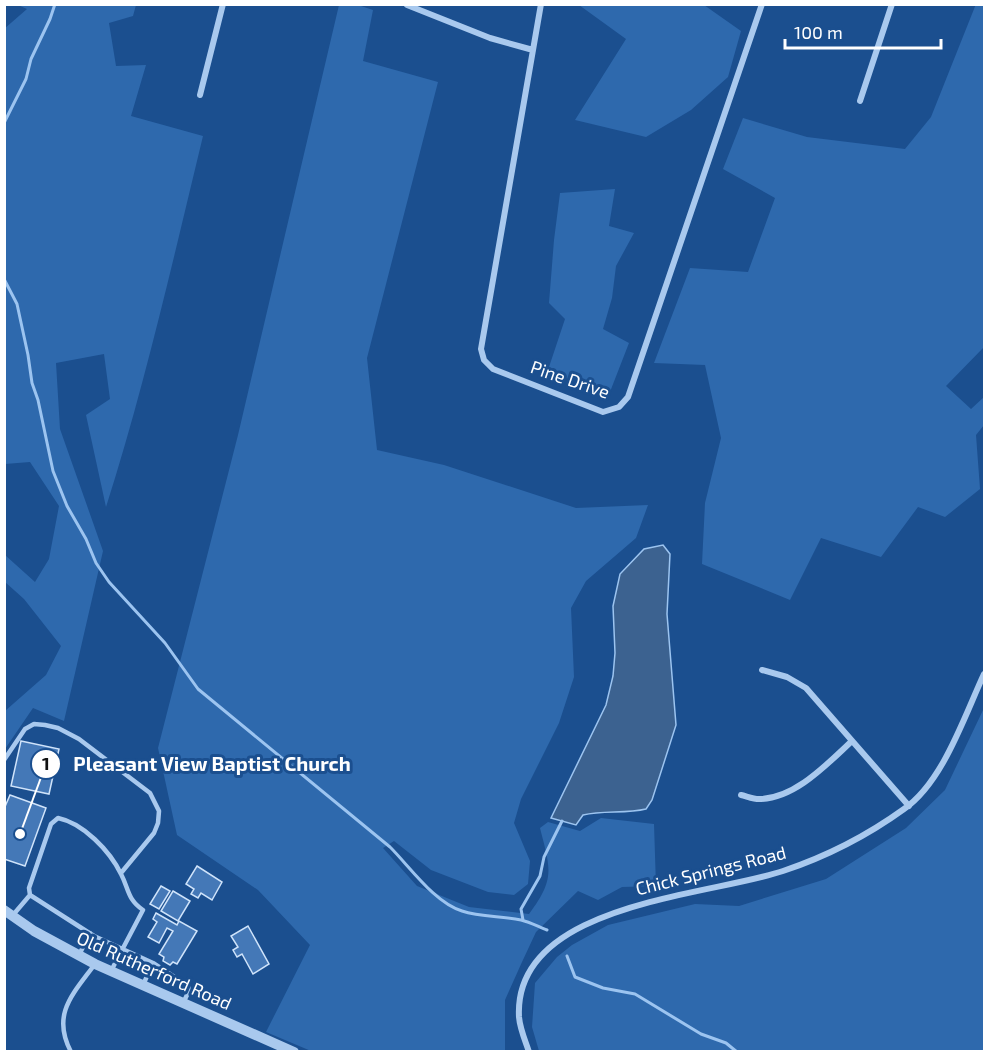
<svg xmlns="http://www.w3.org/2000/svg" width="989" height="1056" font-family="'Exo 2',sans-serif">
<rect width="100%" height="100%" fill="#1b4f8f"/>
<path fill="#2e69ad" d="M976,4L984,5V347L946,386L971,409L984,397V425L976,435L980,489L945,517L918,507L881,557L821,538L790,600L702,564L705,503L721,438L705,365L654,363L690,268L748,272L775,198L723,169L743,118L807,137L905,149L931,117Z
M18,5H136L133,16L109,23L116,66L146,65L131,116L203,136C173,260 145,385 106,507L86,415L110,399L104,354L56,363L60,429L103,551L64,721L33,708L5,749V711L46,675L61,646L24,599L5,582V555L35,582L49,559L59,506L30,462L5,464L4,29L27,9Z
M339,5H358L373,10L363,61L438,82L367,358L377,450L444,465L576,508L648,505L636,538L586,581L571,608L574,677L559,723L521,799L514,823L530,861L528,884L514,895L488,892L431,870L394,841L383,848L417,886L469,907L529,914C556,878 550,868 540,828L548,822L580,831L601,818L654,824L656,886L622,887L598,900L578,891L536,932L522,962L505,1000V1051H311L266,1032L310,945L258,890L177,835L158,748L238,435Z
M579,5H704L741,31L728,77L691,110L646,137L575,120L626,39Z
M615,189L609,226L634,233L616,266L612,298L603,329L629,343L608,397L548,370L565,319L549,303L554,240L560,193Z
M984,708V1051H539L532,1027L535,983L557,957L572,945L608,925L695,904L739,906L826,879L906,828L945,790Z"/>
<path fill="#3c6290" stroke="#9cc4f0" stroke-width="1.5" d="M663,545L670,554L667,614L676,725L652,800L646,809C625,814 604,810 583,815L576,825L551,818L606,705L613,676L615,653L613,606L620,574L644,549Z"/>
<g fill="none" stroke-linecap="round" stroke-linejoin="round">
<path stroke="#9cc4f0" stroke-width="3" d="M4,123L26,79L31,59L50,19L55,4
M4,279L17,304L28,355L32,383L38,400L53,471L67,506L86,539L96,563L109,582L165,643L198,689L390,847C410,867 435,903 462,911C480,917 502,916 521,920C530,922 539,927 547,930
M523,920L521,909L540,876L544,857L562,821
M567,956L575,977L603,988L635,994L701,1034L726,1043L737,1052"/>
</g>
<path fill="#4478b7" stroke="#cfe3fa" stroke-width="1.5" d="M21,741L59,749L49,794L11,786Z
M10,795L46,808L25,866L4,859V809Z
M197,866L222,882L212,900L201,893L198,898L191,894L194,889L186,884Z
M161,886L170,891L159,909L150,904Z
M173,891L190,901L178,921L161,911Z
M156,913L177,925L179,921L197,931L177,964L173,962L170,965L163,961L164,957L159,954L173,931L167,928L159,943L148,937L157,922L153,919Z
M248,926L269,964L253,974L242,954L237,957L233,950L238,947L231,936Z"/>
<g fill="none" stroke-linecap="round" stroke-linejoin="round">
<path stroke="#a9c9ee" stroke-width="4.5" d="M4,760L25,729L34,724L45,725L58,728L79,739L150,793L159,811L158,823L154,833L121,873
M30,895L94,936L153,963L143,985
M13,915L30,895L29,888L51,824L58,818C83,823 110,851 121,874C129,889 127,899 143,910L111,971
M79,955L90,933
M153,963L188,986L189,991L183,1003
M71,1052C51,1014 73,994 95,964"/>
<path stroke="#a9c9ee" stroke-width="6" d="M541,4L481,349L484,360L493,369L603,412L619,407L628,397L762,4
M407,5L490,38L533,50
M200,95L223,4
M860,101L892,4
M762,670L787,677L806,688L909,806
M741,795C746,796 753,799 759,799C795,799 828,763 852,741
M529,1052C525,1040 520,1029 519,1017C513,903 709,896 783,871C825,857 868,835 904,809C943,782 964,717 984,674"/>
<path stroke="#a9c9ee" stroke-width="10" d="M4,910L34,931L95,964L294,1052"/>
</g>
<g text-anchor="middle" stroke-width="6" stroke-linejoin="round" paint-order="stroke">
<g font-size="18" fill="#fff" stroke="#1b4f8f">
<text transform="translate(570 380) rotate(19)" y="6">Pine Drive</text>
<text transform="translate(711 871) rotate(-14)" y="6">Chick Springs Road</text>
<text transform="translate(154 971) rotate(24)" y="6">Old Rutherford Road</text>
</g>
</g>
<path fill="none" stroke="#fff" stroke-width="2" d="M20 834L46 764"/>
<g fill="#fff" stroke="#1b4f8f" stroke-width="2">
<circle cx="20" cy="834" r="6"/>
<circle cx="46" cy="764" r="15"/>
</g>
<g font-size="18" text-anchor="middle" font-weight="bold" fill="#111">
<text x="46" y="770">1</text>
</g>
<g font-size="20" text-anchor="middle" font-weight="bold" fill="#fff" stroke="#1b4f8f" stroke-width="6" stroke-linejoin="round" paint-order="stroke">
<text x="212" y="771">Pleasant View Baptist Church</text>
</g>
<rect width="989" height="1056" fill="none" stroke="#ffffff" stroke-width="12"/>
<path d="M785 39v9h156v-9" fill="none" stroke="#ffffff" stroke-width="3"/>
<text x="794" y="39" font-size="18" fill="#ffffff" stroke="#1b4f8f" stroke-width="4.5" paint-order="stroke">100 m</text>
</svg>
